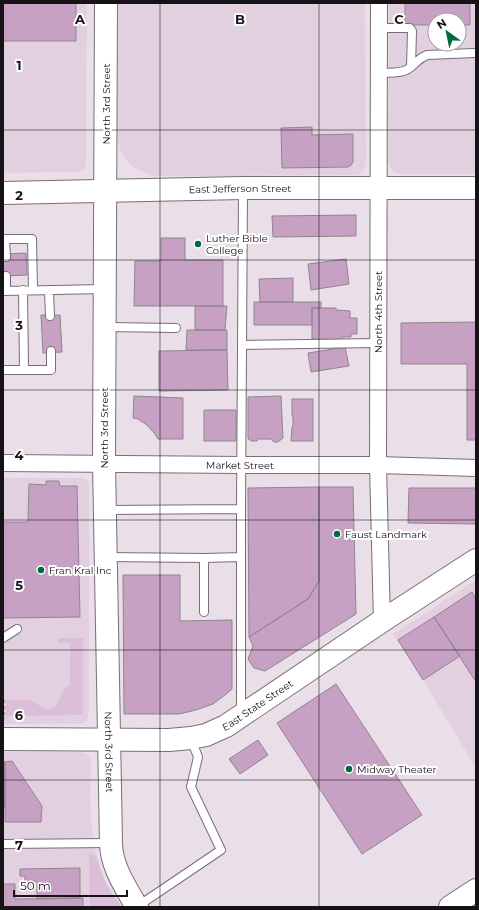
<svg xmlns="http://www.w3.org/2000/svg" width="479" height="910" font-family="Montserrat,sans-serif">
<rect width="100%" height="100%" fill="#eadee9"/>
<path fill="#e2d0e0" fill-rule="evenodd" d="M3,3H87L86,164L84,170L78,172L3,173Z
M118,3H365L366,161L364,170L357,175H349L152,176L134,168L127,161L121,153L119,145L117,135Z
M389,3H476V174H401L395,173L391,169L388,162ZM435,20H459V44H435Z
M3,478H82L87,481L89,485V712L87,721L82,724H3Z
M476,580V768L423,680L393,634Z
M3,752H76L83,753L89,755L91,760L90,796L92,831L99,866L104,879L122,907H3Z"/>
<path fill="#dcbed9" d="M59,638H83V715L6,716V700H31L43,708L49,710L55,707L65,688L70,686V643H59L58,640Z
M89,853L95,856L98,861L104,879L111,893L122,907H90Z"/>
<path fill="#c6a1c3" stroke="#90858f" d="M3,3H76V41H3Z
M405,3H470V25H459V20H435V25H405Z
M312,127V135L353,134V162L351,165L348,167L282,168L281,128Z
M356,215V236L273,237L272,216Z
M161,238H185V260H223V306H134L135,261H161Z
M26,253L27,275L3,276V254Z
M346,259L349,284L311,290L308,264Z
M293,278V302H260L259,279Z
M254,302H321V308H312V325H254Z
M195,306H227L225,330H195Z
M312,308H336V310L350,311V318H357V334H351V337H342V340L312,339Z
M41,315H60L62,352L43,353Z
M476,322V440H467V364H401V323Z
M187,330H227V350H186Z
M345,347L349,366L311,372L308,353Z
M227,350L228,390L159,391V351Z
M134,396L183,398V439H158L155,434L147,425L138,419L133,418Z
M281,396L283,438L278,442H274L271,439H258L257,441H252L248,439V397Z
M292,399H313V441H291L292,428L293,425V418L292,414Z
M204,410H236V441H204Z
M46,481H59L60,486H77L80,617L3,618V522H28L29,484L46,485Z
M319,487H353L356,614L265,671L254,668L248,659L253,646L249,637L308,599L319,581Z
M319,487V581L308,599L249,637L248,488Z
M409,488H476V524L408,523Z
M123,575H180V621L232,620V689L225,695L213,704L196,710L179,714H124Z
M472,592L476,599V682L434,617Z
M434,617L460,656L423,680L398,640Z
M336,684L422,815L362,854L277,723Z
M258,740L268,755L240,774L229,759Z
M12,761L42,806L41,822H5V762Z
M3,762H5V808H3Z
M80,868V898L37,899V881L25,882V876H20V869Z
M3,884H15V899L83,898V907H3Z"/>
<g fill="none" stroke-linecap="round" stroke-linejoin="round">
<defs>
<path id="lane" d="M379,28H410L412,31L411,67
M379,73C388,72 401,74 408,69C416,64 417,59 427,55L474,53
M3,239H32L33,290
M5,239L6,257
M6,276V291
M23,290L24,370
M49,290L50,316
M3,291L105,289
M106,327L176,328
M242,345L378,343
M3,370H51V351
M106,510L241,509
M106,557L204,558V612
M204,558L241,557
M3,638L17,629
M241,714V509L243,189
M3,844L110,843
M138,906L221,850L191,787L198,757L191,739"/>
<g id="street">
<path d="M379,3L378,465L382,621"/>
<path id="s1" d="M3,463L241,465H378L476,468"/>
</g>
<g id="secondary">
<path id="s2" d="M3,739L169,740L191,738L206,735L226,726L382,621L476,560"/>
</g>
<g id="primary">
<path id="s3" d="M106,3L104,463L111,843C111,866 126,888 137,907"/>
<path id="s4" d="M3,193L243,188H476"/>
<path d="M450,907L476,890"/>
</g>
</defs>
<use href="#lane" stroke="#786e77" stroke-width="10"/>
<use href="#street" stroke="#786e77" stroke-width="18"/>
<use href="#secondary" stroke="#786e77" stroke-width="24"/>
<use href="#primary" stroke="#786e77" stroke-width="24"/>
<path stroke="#a89ea7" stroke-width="2.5" stroke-dasharray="3 3" stroke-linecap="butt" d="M4,700V719"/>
<use href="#lane" stroke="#fff" stroke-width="8"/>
<use href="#street" stroke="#fff" stroke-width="16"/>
<use href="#secondary" stroke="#fff" stroke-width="22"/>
<use href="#primary" stroke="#fff" stroke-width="22"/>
</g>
<path fill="none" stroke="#161216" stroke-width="1" stroke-opacity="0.55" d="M160,3V907M319,3V907M3,130H476M3,260H476M3,390H476M3,520H476M3,650H476M3,780H476"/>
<g fill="#04693e" stroke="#fff" stroke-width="1.5">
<circle cx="198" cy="244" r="4"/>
<circle cx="337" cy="534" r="4"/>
<circle cx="41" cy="570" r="4"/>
<circle cx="349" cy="769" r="4"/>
</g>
<g text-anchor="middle" stroke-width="4" stroke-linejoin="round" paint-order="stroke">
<g font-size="10" fill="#161216" stroke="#fff">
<text transform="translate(106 104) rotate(-90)" y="4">North 3rd Street</text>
<text dy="4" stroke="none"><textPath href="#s4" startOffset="237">East Jefferson Street</textPath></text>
<text transform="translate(378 312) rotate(-90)" y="4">North 4th Street</text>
<text transform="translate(104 428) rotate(-90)" y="4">North 3rd Street</text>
<text dy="4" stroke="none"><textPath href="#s1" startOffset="237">Market Street</textPath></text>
<text dy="4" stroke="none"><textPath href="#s2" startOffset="263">East State Street</textPath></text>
<text dy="4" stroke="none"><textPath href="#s3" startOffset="749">North 3rd Street</textPath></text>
</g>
<g font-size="10" fill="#161216" stroke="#fff" text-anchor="start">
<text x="206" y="242">Luther Bible<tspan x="206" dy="12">College</tspan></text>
<text x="345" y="538">Faust Landmark</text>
<text x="49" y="574">Fran Kral Inc</text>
<text x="357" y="773">Midway Theater</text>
</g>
</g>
<g font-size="13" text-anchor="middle" font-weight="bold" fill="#161216" stroke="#fff" stroke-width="4" stroke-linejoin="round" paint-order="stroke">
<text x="80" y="24">A</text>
<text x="240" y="24">B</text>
<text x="399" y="24">C</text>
<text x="19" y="70">1</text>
<text x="19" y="200">2</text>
<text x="19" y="330">3</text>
<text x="19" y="460">4</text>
<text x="19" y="590">5</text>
<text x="19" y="720">6</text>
<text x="19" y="850">7</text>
</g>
<rect width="479" height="910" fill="none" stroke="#161216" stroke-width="8"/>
<g transform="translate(447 32) rotate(327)"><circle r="19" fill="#ffffff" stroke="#a2a0a2"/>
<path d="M0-3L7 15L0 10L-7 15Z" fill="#04693e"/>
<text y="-6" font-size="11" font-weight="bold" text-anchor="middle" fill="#161216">N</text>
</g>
<path d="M14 890v6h113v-6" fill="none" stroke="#161216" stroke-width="2"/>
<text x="20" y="890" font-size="12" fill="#161216" stroke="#ffffff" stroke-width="3" paint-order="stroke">50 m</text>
</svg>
